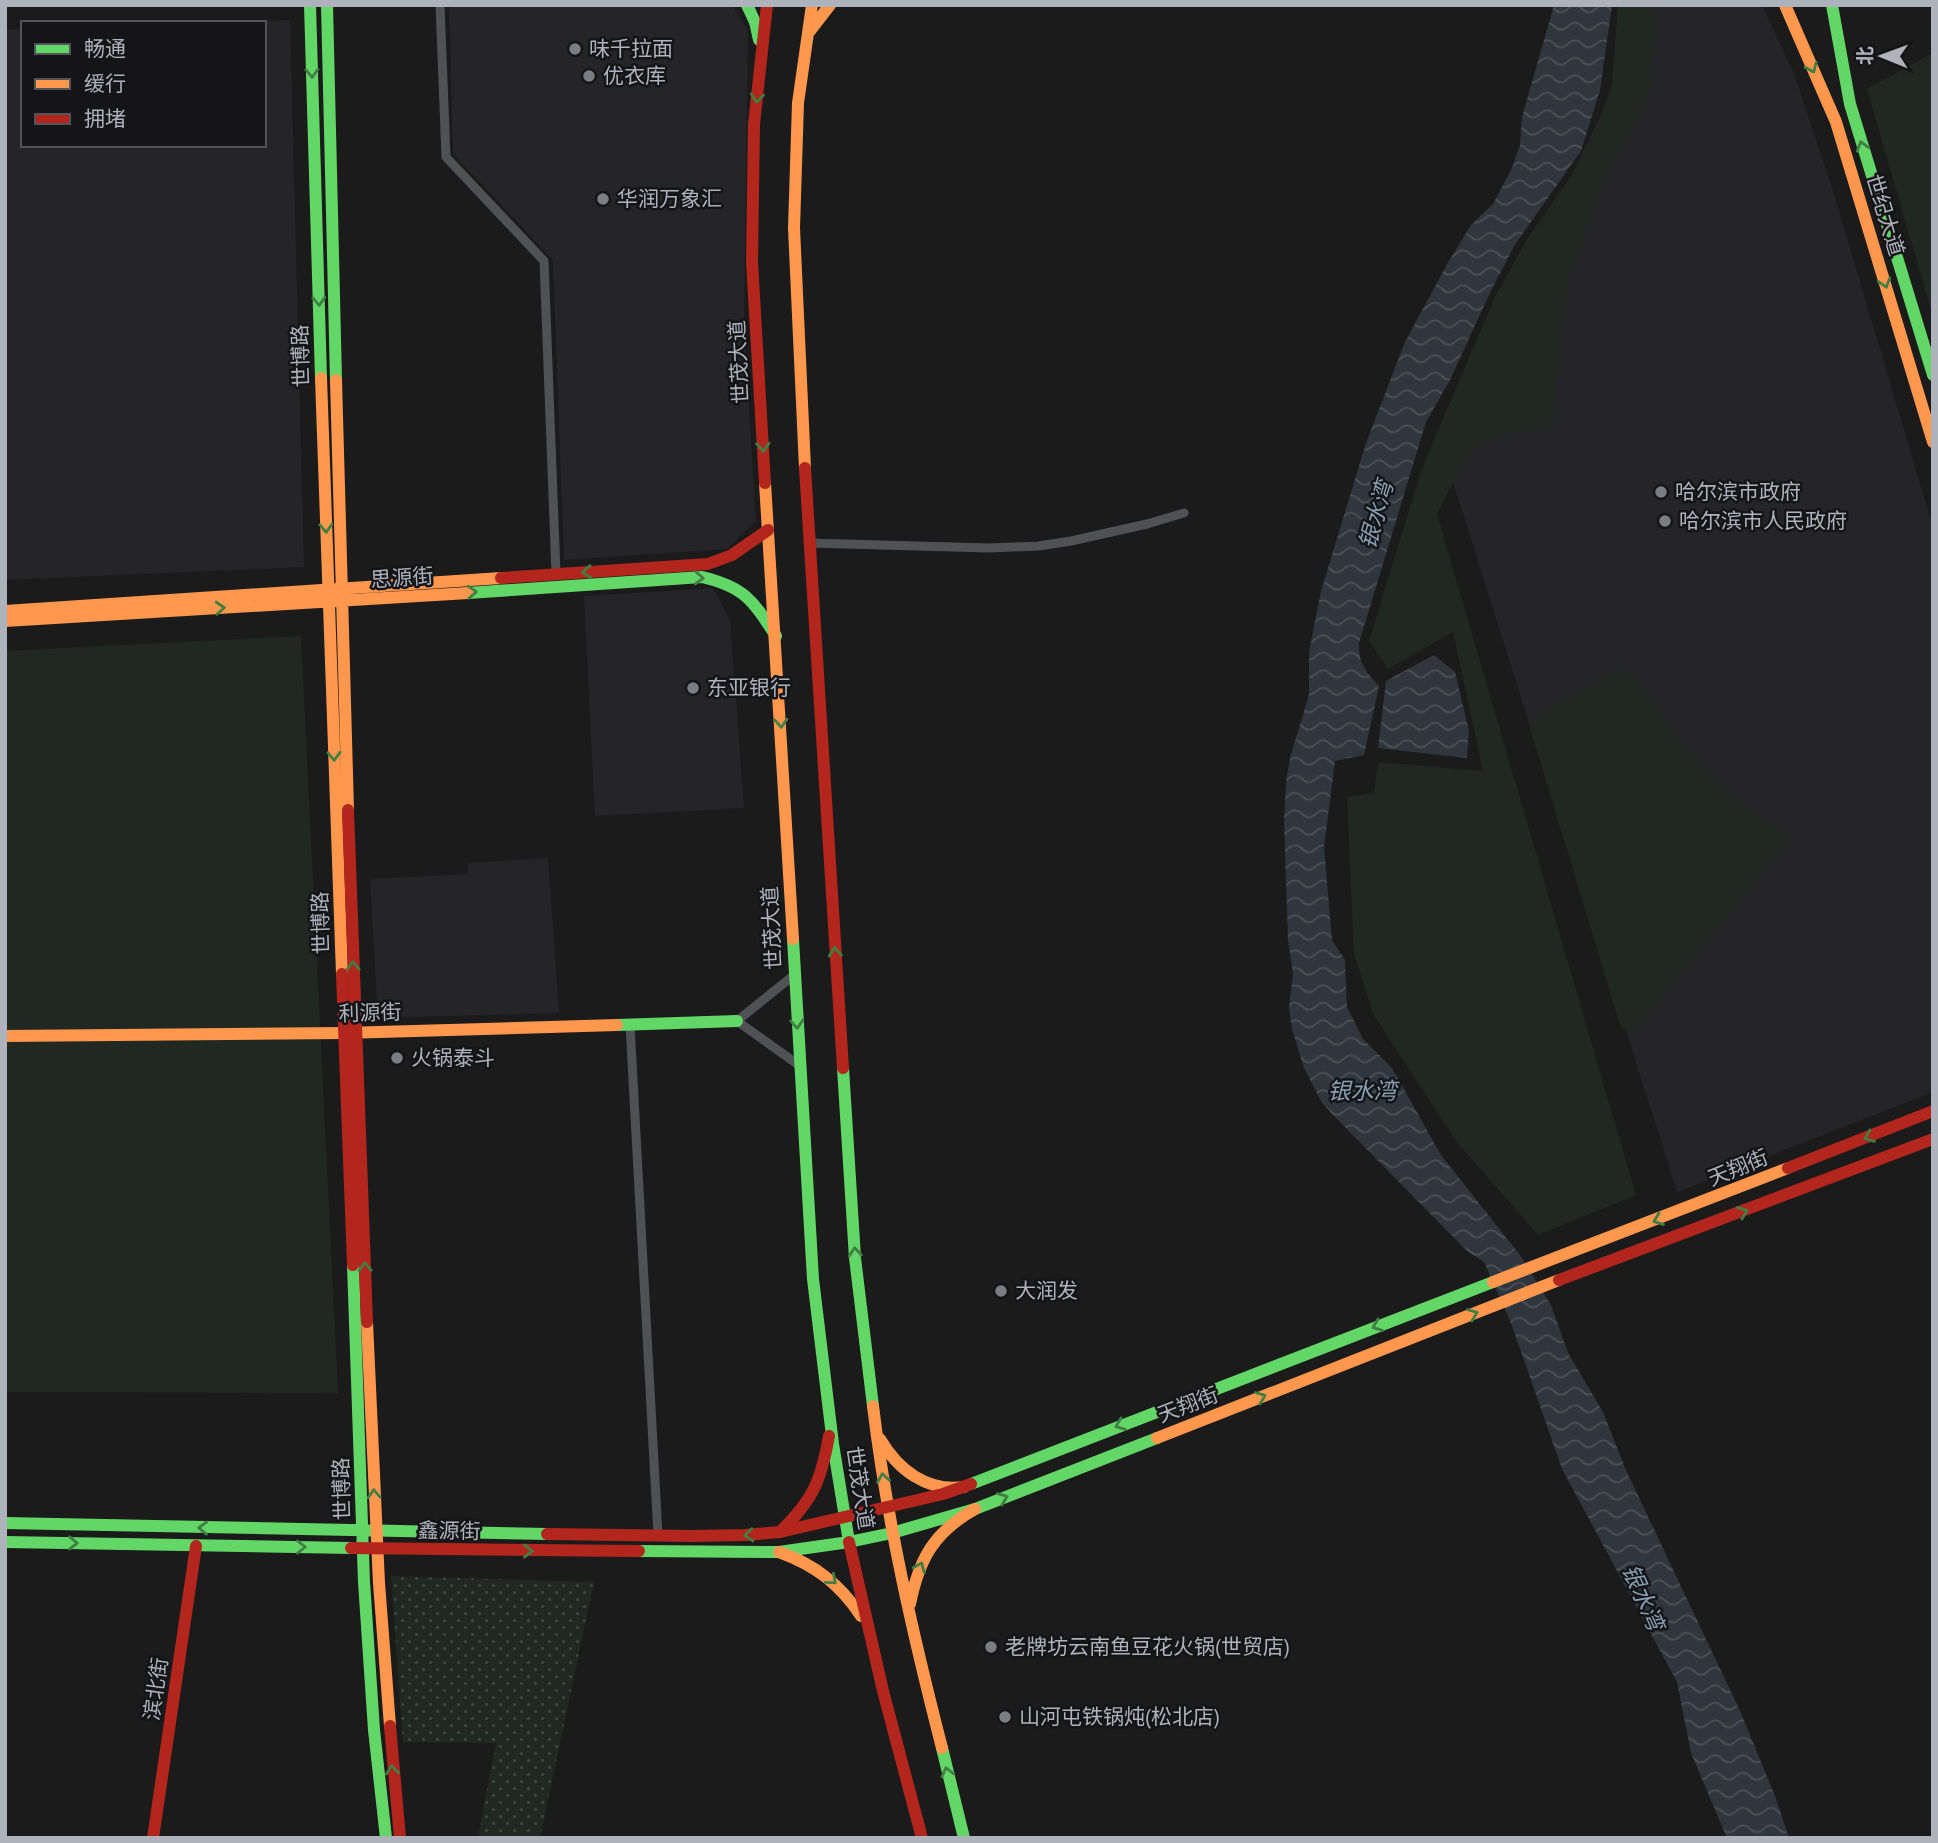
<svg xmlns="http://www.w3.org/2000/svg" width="1938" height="1843" font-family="'PT Sans','Noto Sans SC',sans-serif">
<defs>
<pattern id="grass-dots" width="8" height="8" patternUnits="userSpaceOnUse" patternTransform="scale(1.75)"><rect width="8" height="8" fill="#212822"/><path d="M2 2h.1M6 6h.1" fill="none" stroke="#3f4540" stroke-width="1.8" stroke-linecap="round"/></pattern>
<pattern id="water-waves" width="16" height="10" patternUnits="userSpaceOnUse" patternTransform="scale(1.75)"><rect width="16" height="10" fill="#2f363d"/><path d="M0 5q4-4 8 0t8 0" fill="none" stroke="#4b5157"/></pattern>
</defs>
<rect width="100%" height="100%" fill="#1b1b1b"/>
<path fill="#252527" d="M449,5H732L748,30L744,324L756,521L727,549L564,560L553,260L453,154Z
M1621,5H1762L1795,76L1833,191L1933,527V1092L1677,1192L1441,444L1612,92Z
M290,20L304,567L5,580V30L23,29V145H264V23H206Z
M713,588L730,620L744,808L595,816L584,596Z
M548,858L559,1013L378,1018L370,879L468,874V863Z"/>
<path fill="url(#grass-dots)" d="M391,1576L594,1582L540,1838H478L496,1743L403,1742Z"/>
<path fill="#212822" d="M1618,5H1658L1648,101L1600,187L1567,281L1557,360L1555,417L1548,429L1501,434L1471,447L1437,514L1636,1195L1538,1235L1456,1141L1373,1014L1354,954L1347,797L1374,793L1378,762L1483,771L1453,632L1388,669L1369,641L1422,468L1495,297L1527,239L1569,179L1593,138L1612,85Z
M1933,53V317L1867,89Z
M301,636L338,1393L5,1392V651Z
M1619,670L1632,672L1682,743L1739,801L1791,838L1636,1030L1621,1028L1530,728L1539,714Z"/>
<path fill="url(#water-waves)" d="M1554,5H1612L1600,90L1581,151L1514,246L1488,297L1451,378L1426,422L1359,643C1358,663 1366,672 1379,686L1364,755L1335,761L1324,847L1332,940L1345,960L1347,1007L1363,1039L1392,1068L1441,1155L1520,1255L1551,1305L1568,1353L1603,1412L1625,1468L1741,1713L1775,1796L1789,1838H1727L1691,1753L1677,1682L1562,1469L1511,1323L1484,1262L1467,1251L1335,1117L1322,1103L1304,1068L1292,1029L1289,1007L1293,974L1288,940L1284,821L1286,781L1291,754L1309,695V652L1321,591L1366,443L1405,342L1446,266L1471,225L1493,204L1512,168L1520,145L1522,117Z
M1434,655L1455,672L1469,731L1467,758L1378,748L1386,681Z"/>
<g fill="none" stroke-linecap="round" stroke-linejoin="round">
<path stroke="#505154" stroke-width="9" d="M440,5L446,157L544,261L556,574
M809,543L989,548L1039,546L1071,541L1147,524L1184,513
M794,975L737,1021L800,1066
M630,1025L658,1535"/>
<path stroke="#63d668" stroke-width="12" d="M310,5L321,378
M327,5L336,380
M747,5L755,22L759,40
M1832,5L1850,104L1933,375
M468,593L702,577C745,587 753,601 776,636
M793,939L813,1279L833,1444L849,1542
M617,1025L737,1021
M843,1068L855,1258L873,1406
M353,1265L364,1582L374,1730L386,1838
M971,1484L1493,1282
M5,1523L547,1534
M5,1542L351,1548
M639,1551L779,1552L849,1542L892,1533L975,1509L1157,1438
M942,1748L964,1838"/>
<path stroke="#ff974d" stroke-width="12" d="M1785,5L1836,122L1933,442
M809,32L830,5
M321,378L342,974
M336,380L348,810
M805,468L794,228L798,103L812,5
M765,483L793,939
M5,611L501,578
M5,621L468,593
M5,1036L344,1033L617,1025
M1493,1282L1788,1168
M367,1322L379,1583L390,1726
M873,1406C887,1522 913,1635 942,1748
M1157,1438L1559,1280
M880,1439C898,1470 927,1492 964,1487
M779,1552C815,1565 840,1584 861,1616
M910,1604C919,1559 934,1532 975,1509"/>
<path stroke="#b3261e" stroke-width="12" d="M805,468L843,1068
M765,483L752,262L754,124L767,5
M501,578L708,564L732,555L768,530
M348,810L367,1322
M342,974L353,1265
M1788,1168L1933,1111
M1559,1280L1933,1139
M780,1532C813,1500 821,1481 829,1436
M547,1534L692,1536L745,1535L780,1532L943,1494L971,1484
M849,1542L883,1691L922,1838
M351,1548L639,1551
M390,1726L400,1838
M153,1838L196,1546"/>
</g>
<defs><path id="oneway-chevron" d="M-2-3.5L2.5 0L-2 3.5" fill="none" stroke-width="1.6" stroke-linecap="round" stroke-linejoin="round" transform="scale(1.75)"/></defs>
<g stroke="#407f44">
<use href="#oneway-chevron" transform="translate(1812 68) rotate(66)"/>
<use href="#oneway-chevron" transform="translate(312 73) rotate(88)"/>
<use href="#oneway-chevron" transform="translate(757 98) rotate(96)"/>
<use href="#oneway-chevron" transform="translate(1862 146) rotate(-107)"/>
<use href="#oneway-chevron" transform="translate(1885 283) rotate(73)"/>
<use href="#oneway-chevron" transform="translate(319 301) rotate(88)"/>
<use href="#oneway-chevron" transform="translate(763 447) rotate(87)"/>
<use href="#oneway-chevron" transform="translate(326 528) rotate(88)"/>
<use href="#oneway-chevron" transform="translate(587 572) rotate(176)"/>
<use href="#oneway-chevron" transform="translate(699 578) rotate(3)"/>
<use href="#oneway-chevron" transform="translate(472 592) rotate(-4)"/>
<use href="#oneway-chevron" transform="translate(220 608) rotate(-3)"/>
<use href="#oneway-chevron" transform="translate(781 723) rotate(87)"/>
<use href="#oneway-chevron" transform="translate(334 756) rotate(88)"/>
<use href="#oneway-chevron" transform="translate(835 952) rotate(-94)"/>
<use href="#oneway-chevron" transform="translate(353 966) rotate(-92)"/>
<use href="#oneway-chevron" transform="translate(797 1024) rotate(86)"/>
<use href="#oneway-chevron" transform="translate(1869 1137) rotate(158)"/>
<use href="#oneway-chevron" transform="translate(1743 1212) rotate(-21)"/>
<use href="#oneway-chevron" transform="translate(1658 1220) rotate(159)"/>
<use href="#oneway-chevron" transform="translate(855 1252) rotate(-95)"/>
<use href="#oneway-chevron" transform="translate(365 1267) rotate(-92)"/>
<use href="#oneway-chevron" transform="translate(1473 1314) rotate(-21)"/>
<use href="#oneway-chevron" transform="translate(1377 1326) rotate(159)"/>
<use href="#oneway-chevron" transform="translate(1261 1397) rotate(-21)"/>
<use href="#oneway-chevron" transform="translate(1120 1425) rotate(159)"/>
<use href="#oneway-chevron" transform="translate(883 1478) rotate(-99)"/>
<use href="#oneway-chevron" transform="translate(374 1494) rotate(-92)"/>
<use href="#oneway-chevron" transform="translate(1003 1498) rotate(-21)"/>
<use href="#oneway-chevron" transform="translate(203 1528) rotate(-179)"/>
<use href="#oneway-chevron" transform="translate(749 1535) rotate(176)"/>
<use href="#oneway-chevron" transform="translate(73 1543) rotate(1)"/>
<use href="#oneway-chevron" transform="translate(301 1547)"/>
<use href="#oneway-chevron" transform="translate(528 1551)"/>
<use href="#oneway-chevron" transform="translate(920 1567) rotate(-67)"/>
<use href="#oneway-chevron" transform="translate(832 1580) rotate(41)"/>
<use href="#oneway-chevron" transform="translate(392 1770) rotate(-96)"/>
<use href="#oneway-chevron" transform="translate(947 1772) rotate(-104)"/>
</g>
<g fill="#7b7d83" stroke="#151518" stroke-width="2.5">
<circle cx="575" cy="49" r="7"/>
<circle cx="589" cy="76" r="7"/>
<circle cx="603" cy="199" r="7"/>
<circle cx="1661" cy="492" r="7"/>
<circle cx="1665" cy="521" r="7"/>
<circle cx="693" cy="688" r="7"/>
<circle cx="397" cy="1058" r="7"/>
<circle cx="1001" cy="1291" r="7"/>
<circle cx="991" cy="1647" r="7"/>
<circle cx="1005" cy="1717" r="7"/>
</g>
<g text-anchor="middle" stroke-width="5" stroke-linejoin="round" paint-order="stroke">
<g font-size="21" fill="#aeb2bb" stroke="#151518" text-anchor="start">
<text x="589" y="56">味千拉面</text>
<text x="603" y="83">优衣库</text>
<text x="617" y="206">华润万象汇</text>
<text x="1675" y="499">哈尔滨市政府</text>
<text x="1679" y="528">哈尔滨市人民政府</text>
<text x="707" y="695">东亚银行</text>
<text x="411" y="1065">火锅泰斗</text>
<text x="1015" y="1298">大润发</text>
<text x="1005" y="1654">老牌坊云南鱼豆花火锅(世贸店)</text>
<text x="1019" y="1724">山河屯铁锅炖(松北店)</text>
</g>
<g font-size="21" fill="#aeb2bb" stroke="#151518">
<text transform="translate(1885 215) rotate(73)" y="7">世纪大道</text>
<text transform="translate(301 356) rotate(-92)" y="7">世博路</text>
<text transform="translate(739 362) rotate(-93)" y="7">世茂大道</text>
<text transform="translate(402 578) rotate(-4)" y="7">思源街</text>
<text transform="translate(321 923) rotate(-92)" y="7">世博路</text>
<text transform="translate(772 928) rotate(-93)" y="7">世茂大道</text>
<text transform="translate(370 1013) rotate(-2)" y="7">利源街</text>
<text transform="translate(1738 1168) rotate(-22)" y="7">天翔街</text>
<text transform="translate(1188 1405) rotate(-21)" y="7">天翔街</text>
<text transform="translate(860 1488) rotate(81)" y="7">世茂大道</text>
<text transform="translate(342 1489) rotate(-92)" y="7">世博路</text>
<text transform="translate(449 1531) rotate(1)" y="7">鑫源街</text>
<text transform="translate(156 1689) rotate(-82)" y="7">滨北街</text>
</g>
<g font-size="23" font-style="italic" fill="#879fb4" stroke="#151518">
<text transform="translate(1376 515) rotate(-74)" y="8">银水湾</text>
<text x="1362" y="1099">银水湾</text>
<text transform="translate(1643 1597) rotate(66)" y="8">银水湾</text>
</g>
</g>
<rect width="1938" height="1843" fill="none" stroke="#aeb2bb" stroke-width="14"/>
<rect x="21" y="21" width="245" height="126" fill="#151518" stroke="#525459" stroke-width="2"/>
<rect x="35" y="44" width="35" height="10" fill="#63d668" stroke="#525459" stroke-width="2"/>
<text x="84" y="56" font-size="21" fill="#aeb2bb">畅通</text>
<rect x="35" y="79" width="35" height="10" fill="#ff974d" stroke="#525459" stroke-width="2"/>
<text x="84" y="91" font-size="21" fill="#aeb2bb">缓行</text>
<rect x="35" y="114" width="35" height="10" fill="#b3261e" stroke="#525459" stroke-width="2"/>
<text x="84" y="126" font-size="21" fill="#aeb2bb">拥堵</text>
<g transform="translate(1882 56) rotate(271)" stroke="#151518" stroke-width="5" paint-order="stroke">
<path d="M0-5L12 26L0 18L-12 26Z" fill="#aeb2bb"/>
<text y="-10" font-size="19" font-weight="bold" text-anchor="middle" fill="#aeb2bb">北</text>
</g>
</svg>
